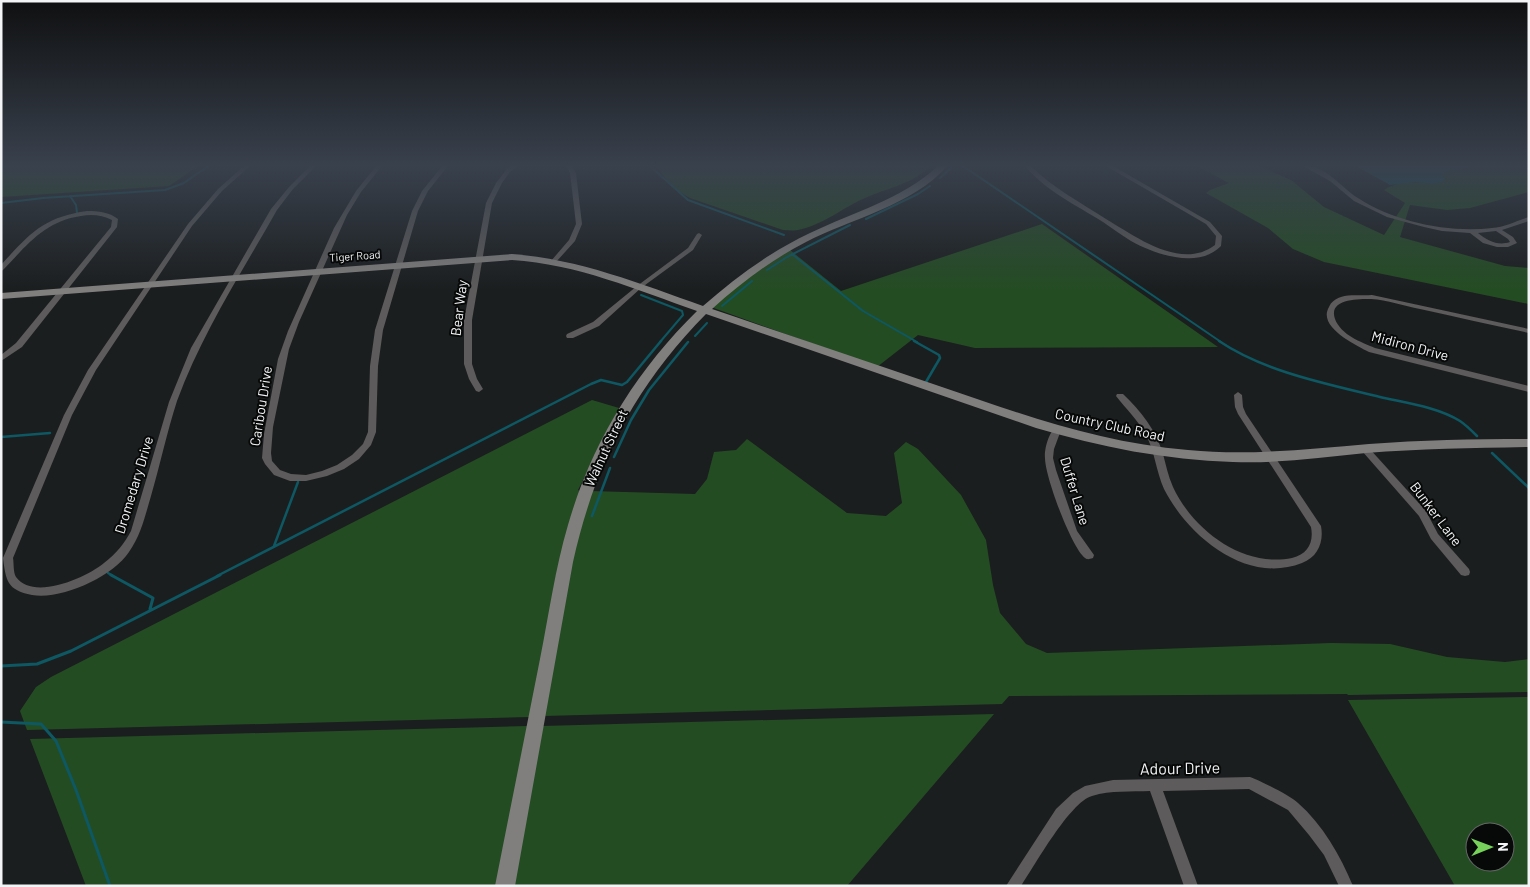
<svg xmlns="http://www.w3.org/2000/svg" width="1530" height="887" font-family="Barlow,sans-serif">
<rect width="100%" height="100%" fill="#1b1e1f"/>
<path fill="#244c23" fill-rule="evenodd" d="M1,166H198L169,186L1,197Z
M656,166H930C913,184 887,188 865,198C844,207 821,226 798,230C794,231 788,230 783,230L690,198L673,188Z
M1197,166H1259L1291,180L1324,207L1384,235L1405,203L1384,190C1401,178 1423,184 1442,182V175L1445,172L1474,166H1529V192L1470,208L1447,210L1410,205L1400,237L1505,266L1529,268V304L1324,262L1293,249L1268,228L1206,193L1210,190L1229,183Z
M1042,224L1218,347L975,348L918,335L877,367L711,307L758,270L790,250L841,291Z
M592,400L619,408L578,490L580,491L530,717L27,730L20,711L36,687L51,677Z
M747,439L847,513L886,516L902,503L894,453L906,442L918,449L961,495L986,540L993,585L1000,613L1026,644L1047,653L1331,643L1390,644L1447,657L1505,662L1529,659V692L1348,695L1347,694L1009,696L1002,704L543,716L576,541L590,491L695,494L707,479L714,452L736,450Z
M1529,697V886H1455L1348,700ZM1475,832H1505V862H1475Z
M994,714L847,886H513L542,726Z
M528,726L498,886H86L30,739Z"/>
<path fill="#0d5863" d="M1356,166H1474L1445,172L1443,175L1445,179L1442,182L1432,184L1417,182L1390,185Z"/>
<g fill="none" stroke-linecap="round" stroke-linejoin="round">
<path stroke="#0d5863" stroke-width="2" d="M650,166L688,200L784,235
M963,166L1221,342
M940,178L951,168
M70,196L76,205L77,213
M1,203L43,198L165,190L184,183L208,166
M866,219L918,194L930,186
M792,254L863,311L917,342
M767,270L787,257L850,225
M641,295L682,311L683,315L660,342
M722,306L752,281
M695,336L707,323"/>
<path stroke="#0d5863" stroke-width="2.5" d="M914,341L939,355L940,358L926,382
M1219,341C1265,372 1327,384 1380,397C1406,403 1437,407 1460,421C1466,425 1472,431 1477,436
M1,437L50,433
M1492,453L1529,488
M614,457L631,420L649,390L688,342
M592,516L610,468
M274,546L298,482
M108,573L113,576
M217,576L591,384L601,380L622,385L627,382L661,341"/>
<path stroke="#0d5863" stroke-width="3" d="M111,575L153,598L150,609
M1,666L37,664L71,651L220,575
M1,722L41,724L56,741L76,790L110,886"/>
<path fill="#5d5b5b" fill-rule="evenodd" d="M244,166H250L222,191L192,226L96,370L72,415L13,558C14,563 13,572 16,577C33,601 86,578 104,563C116,554 124,544 131,531L169,402L191,348L271,209L289,187L310,166H316L293,189L277,210C242,272 202,333 177,401C167,432 160,465 151,496C145,516 141,535 129,552C112,577 62,600 32,595C7,590 6,581 3,558L64,415L88,370L188,224L218,189Z
M376,166H382L361,192L347,215L299,322L289,349L273,427L271,453L272,461L280,470L291,474L306,475L322,471L337,465L352,455L363,444L368,432L370,366L375,330L412,211L422,191L442,166H448L428,191L418,211L383,330L378,366L376,432L371,445L359,459L344,469L327,476L306,481H290L274,475L265,464L262,458L264,434L278,359L288,331L334,228L356,191Z
M511,166H518L510,172L502,183L492,203L472,320V364L477,379L483,389L479,392L476,391L469,379L464,364V320L486,203L496,183L506,170Z
M566,166H572L576,173L582,224L575,241L556,262L554,263L551,261L569,240L576,224L570,173Z
M1025,166H1031C1053,188 1080,202 1106,219C1135,236 1181,271 1215,245L1216,236L1206,224L1106,166H1113L1210,222L1222,236L1221,246C1199,269 1156,255 1131,241C1121,235 1112,228 1103,222C1076,205 1046,191 1025,166Z
M1303,166C1327,165 1340,187 1358,198C1395,222 1448,233 1492,228C1505,227 1516,221 1529,217V221L1502,230L1513,237L1517,243L1508,247H1497L1483,243L1470,233L1442,231L1424,227L1387,217L1354,201L1330,181ZM1496,231L1508,239L1510,242C1498,246 1488,241 1478,233Z
M87,211C99,211 109,212 118,219L117,227L22,347L1,361V355L16,343L111,227L112,220C102,215 92,214 81,216C45,221 27,245 3,270L1,271V265C30,233 44,217 87,211Z
M699,233L702,235L693,250L641,288L599,326L573,338H567L566,336L567,334L593,322L637,286L688,248L697,234Z
M1372,295L1529,329V333C1492,325 1456,317 1420,309C1404,306 1387,300 1371,299C1357,299 1328,299 1335,319C1341,335 1361,342 1375,348L1529,386V392L1369,352C1356,345 1317,327 1329,307C1331,302 1335,299 1341,297C1350,294 1362,296 1372,295Z
M1238,392L1242,395L1243,407L1246,414L1321,526C1324,542 1318,557 1302,563C1246,585 1188,536 1164,489C1156,471 1155,452 1146,435C1138,420 1126,409 1116,396L1117,394H1123C1141,411 1156,430 1163,454C1166,465 1168,476 1173,487C1193,530 1243,568 1292,558C1308,554 1314,542 1311,527L1238,414L1235,407L1234,395Z
M1057,427L1061,430L1054,449L1053,458L1056,470L1077,531L1094,555L1093,558C1089,559 1088,560 1085,558C1071,547 1045,476 1045,458C1044,450 1049,430 1057,427Z
M1365,446L1368,447L1426,511L1438,534L1469,569L1470,572L1469,575L1465,576L1461,575L1431,539L1419,516L1362,451L1361,449Z
M1250,777C1261,781 1289,795 1298,803C1323,825 1340,855 1353,886H1339L1324,855L1309,835L1288,810L1249,789L1163,791L1198,886H1184L1150,791C1131,792 1111,790 1092,796C1070,802 1035,865 1021,886H1006L1056,809L1073,793L1085,786L1113,780Z"/>
<path fill="#817f7e" fill-rule="evenodd" d="M938,166H947C914,205 850,219 806,242C771,260 741,283 712,309C788,335 864,360 939,386C1021,414 1101,443 1188,450C1249,456 1308,449 1369,444C1422,440 1475,439 1529,439V447C1474,448 1420,449 1366,453C1322,457 1278,464 1233,462C1166,460 1100,447 1036,428L706,314C635,386 595,463 573,562L515,886H495C510,810 525,735 540,659C549,614 555,569 568,525C592,442 636,371 697,311C637,290 577,264 512,260L1,299V293L512,254C579,259 641,284 703,306C736,277 770,252 810,233C854,212 902,199 938,166Z"/>
</g>
<linearGradient id="sky" x2="0" y2="1"><stop stop-color="#0f1011"/><stop offset="0.57" stop-color="#39414d"/><stop offset="1" stop-color="#39414d" stop-opacity="0"/></linearGradient>
<rect width="1530" height="290" fill="url(#sky)"/>
<g text-anchor="middle" stroke-width="4" stroke-linejoin="round" paint-order="stroke">
<g font-size="11" fill="#f3f4f6" stroke="#070808">
<text transform="translate(355 256) rotate(-4)" y="4">Tiger Road</text>
</g>
<g font-size="14" fill="#f3f4f6" stroke="#070808">
<text transform="translate(459 308) rotate(-83)" y="5">Bear Way</text>
<text transform="translate(1410 346) rotate(15)" y="5">Midiron Drive</text>
<text transform="translate(261 406) rotate(-81)" y="5">Caribou Drive</text>
<text transform="translate(1110 425) rotate(12)" y="5">Country Club Road</text>
<text transform="translate(606 448) rotate(-65)" y="5">Walnut Street</text>
<text transform="translate(134 485) rotate(-73)" y="5">Dromedary Drive</text>
<text transform="translate(1075 491) rotate(73)" y="5">Duffer Lane</text>
<text transform="translate(1436 514) rotate(53)" y="5">Bunker Lane</text>
</g>
<g font-size="16" fill="#f3f4f6" stroke="#070808">
<text transform="translate(1180 768) rotate(-1)" y="6">Adour Drive</text>
</g>
</g>
<rect width="1530" height="887" fill="none" stroke="#f3f4f6" stroke-width="5"/>
<g transform="translate(1490 847) rotate(89)"><circle r="24" fill="#070808" stroke="#656667"/>
<path d="M0-4L9 19L0 12L-9 19Z" fill="#76d25a"/>
<text y="-8" font-size="14" font-weight="bold" text-anchor="middle" fill="#f3f4f6">N</text>
</g>
</svg>
